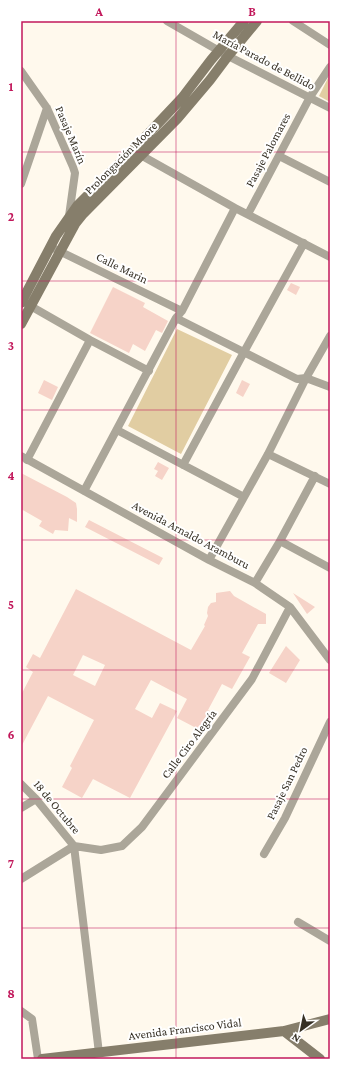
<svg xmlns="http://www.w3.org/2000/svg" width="351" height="1080" font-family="'Crimson Pro',serif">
<rect width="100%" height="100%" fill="#fff9ed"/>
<path fill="#e1cda2" d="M330,74V102L319,96Z
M177,329L232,355L181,454L128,426Z"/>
<path fill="#f6d3c8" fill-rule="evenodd" d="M291,283L300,287L296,295L287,290Z
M113,287L145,303L143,307L168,321L162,333L156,330L145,351L133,344L129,353L90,333Z
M44,380L58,387L52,400L38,393Z
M242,380L250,384L243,397L236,393Z
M158,462L169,468L162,480L155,476L158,471L154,469Z
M21,473L67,497L76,503L77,509V522L69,518L68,531L55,530L53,534L39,526L42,521L21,509Z
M89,520L163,558L159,565L85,527Z
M76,589L191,650L205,626L204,625L208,616L207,613L208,607L211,603L216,602V593L230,591L234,596L266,614V624H258L242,653L250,657L232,689L222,684L208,710L210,711L200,730L177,718L187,699L151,680L135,709L152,718L160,703L177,711L130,798L93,779L82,798L62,787L72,768L70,766L94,720L48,696L21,747V695L33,672L26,667L33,654L40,658ZM83,655L105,665L95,686L73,675Z
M293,593L315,607L307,614Z
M286,646L300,660L286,683L269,673Z"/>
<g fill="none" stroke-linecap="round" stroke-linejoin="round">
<path stroke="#aba699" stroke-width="8" d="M167,21L228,56L330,108
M293,21L330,45
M21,71L47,108L73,167L75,173L69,216L70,217
M137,153L235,208L330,257
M279,156L330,182
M21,184L47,108
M248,214L310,97L330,67
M55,249L182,311
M27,304L90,340L149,371
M176,318L297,379L306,378L330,387
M117,430L244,497
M268,454L330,484
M21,456L209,560L255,583L290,607L330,660
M27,460L90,340
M183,465L244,352L304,243
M84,491L176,318L182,311L235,208
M280,541L330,568
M209,560L268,454L306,378L330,336
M255,583L280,541L315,476
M21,784L36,799L74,846
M21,808L36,799
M74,846L101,850L122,846L142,827L252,679L290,607
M74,846L99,1053
M264,854L285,818L330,722
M21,879L74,846
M298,922L330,941
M21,1011L32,1019L38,1059"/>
<path stroke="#867e6b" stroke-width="10" d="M21,303L56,236L77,206L133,150L182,98L211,60L244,21
M21,324L75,224L83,214L177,119L210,80L228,56L257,21
M284,1031L320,1059
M42,1059L284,1031L330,1019"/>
</g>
<path fill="none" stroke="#c2185b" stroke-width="1" stroke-opacity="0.55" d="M176,21V1059M21,152H330M21,281H330M21,410H330M21,540H330M21,670H330M21,799H330M21,928H330"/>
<g text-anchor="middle" stroke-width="4" stroke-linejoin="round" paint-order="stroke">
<g font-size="12" fill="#363025" stroke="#fff">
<text transform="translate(264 60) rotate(28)" y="4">María Parado de Bellido</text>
<text transform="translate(71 135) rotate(67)" y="4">Pasaje Marín</text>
<text transform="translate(268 150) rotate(-62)" y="4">Pasaje Palomares</text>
<text transform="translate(121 158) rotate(-45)" y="4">Prolongación Moore</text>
<text transform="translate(122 268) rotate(26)" y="4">Calle Marin</text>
<text transform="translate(191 535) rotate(28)" y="4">Avenida Arnaldo Aramburu</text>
<text transform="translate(189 744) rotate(-53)" y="4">Calle Ciro Alegría</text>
<text transform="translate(287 783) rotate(-64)" y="4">Pasaje San Pedro</text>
<text transform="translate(57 807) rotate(50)" y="4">18 de Octubre</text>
<text transform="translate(185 1029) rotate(-7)" y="4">Avenida Francisco Vidal</text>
</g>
</g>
<rect width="351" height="1080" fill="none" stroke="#ffffff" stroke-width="44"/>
<g transform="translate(301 1030) rotate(213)" stroke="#ffffff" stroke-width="3" paint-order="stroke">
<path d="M0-3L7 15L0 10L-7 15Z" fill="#363025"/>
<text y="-6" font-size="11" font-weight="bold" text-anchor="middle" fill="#363025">N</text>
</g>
<rect x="22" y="22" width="307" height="1036" fill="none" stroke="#c2185b" stroke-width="1.5"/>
<g font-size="13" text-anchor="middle" font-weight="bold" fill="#c2185b">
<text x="99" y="16">A</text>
<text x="252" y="16">B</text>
<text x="11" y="91">1</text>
<text x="11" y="221">2</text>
<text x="11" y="350">3</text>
<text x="11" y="480">4</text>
<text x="11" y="609">5</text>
<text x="11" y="739">6</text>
<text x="11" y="868">7</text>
<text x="11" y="998">8</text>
</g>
</svg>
